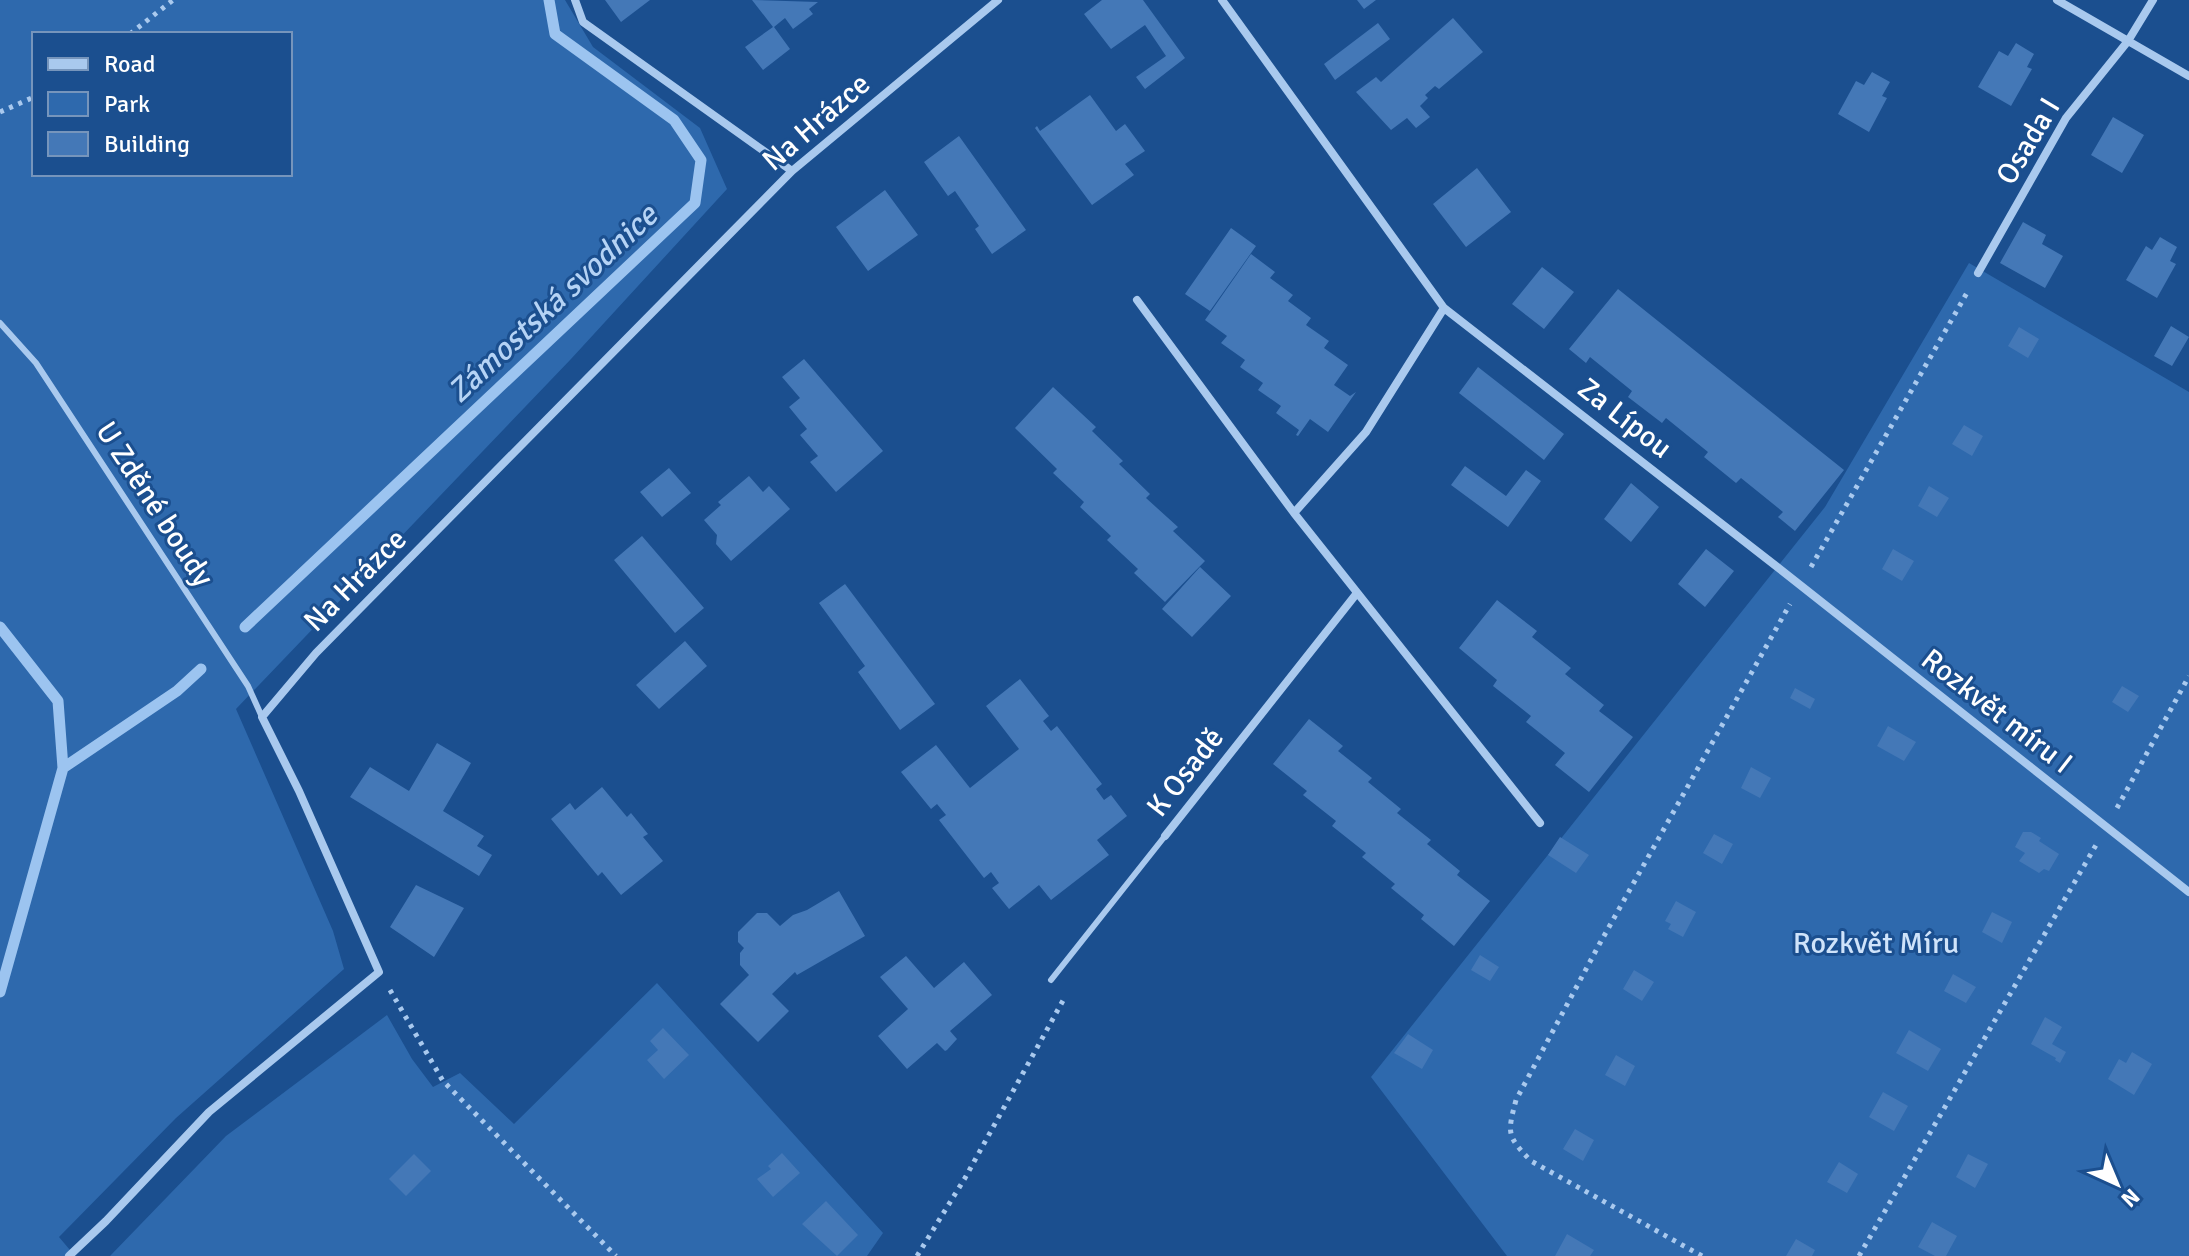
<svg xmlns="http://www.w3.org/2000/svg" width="2189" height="1256" font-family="Signika,sans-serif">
<rect width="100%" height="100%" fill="#1b4f8f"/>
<path fill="#2e69ad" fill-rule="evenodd" d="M0,0H565L593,47L700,128L727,189L571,359L236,709L333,931L344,969L176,1118L59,1237L75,1256H0ZM34,34H290V174H34Z
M1969,263L2189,392V1256H1507L1371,1077L1825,507Z
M657,983L883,1233L867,1256H110L226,1136L387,1015L412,1059L433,1087L460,1073L514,1124Z"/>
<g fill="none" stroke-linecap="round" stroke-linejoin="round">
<path stroke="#9cc4f0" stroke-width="11" d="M0,627L58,701L63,768
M245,627L695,203L701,160L674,120L555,34L549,0
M0,992L63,768L177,691L201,669"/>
</g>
<path fill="#4478b7" d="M605,0H650L621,22Z
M752,0L818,2L809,9L813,14L793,29L785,18L774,27L790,49L763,70L745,47L773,27Z
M1102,0H1143L1185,58L1145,89L1136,77L1166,56L1145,25L1111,49L1084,14Z
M1357,0H1376L1364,9Z
M1453,18L1483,52L1439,89L1435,86L1425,95L1428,98L1420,106L1430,117L1416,128L1407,118L1391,130L1356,92L1376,77L1381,82Z
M1378,23L1390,39L1335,80L1324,64Z
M2016,43L2034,54L2027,67L2032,69L2011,106L1978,87L1999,51L2008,56Z
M1872,72L1890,82L1882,96L1887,98L1869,132L1838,114L1856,81L1864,85Z
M1090,95L1116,131L1125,124L1145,151L1125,164L1134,175L1092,205L1035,128L1037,126L1040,131Z
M2113,117L2144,135L2122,173L2091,155Z
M959,136L1026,230L992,254L975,229L979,226L955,191L948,196L924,162Z
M1477,168L1511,212L1466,247L1433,204Z
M885,190L918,235L868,271L836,227Z
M2023,222L2046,235L2042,244L2063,256L2045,288L2000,263Z
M1231,228L1256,246L1210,311L1185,294Z
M2160,237L2177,247L2170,261L2176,264L2157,298L2126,280L2146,246L2152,250Z
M1251,254L1275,272L1270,278L1293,295L1288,301L1311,318L1306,325L1329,341L1324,348L1348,365L1334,385L1350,396L1356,392L1328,432L1310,419L1298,436L1296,435L1299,430L1276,413L1281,406L1258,390L1263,383L1240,367L1245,360L1221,343L1227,336L1205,320Z
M1542,267L1574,292L1544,329L1512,304Z
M1618,289L1844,470L1795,531L1778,517L1783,512L1741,478L1736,483L1704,457L1708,452L1666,418L1662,423L1628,397L1632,391L1590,357L1586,363L1569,349Z
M2171,326L2189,337L2172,366L2154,356Z
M2019,327L2039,339L2028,358L2008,346Z
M804,359L883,451L836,492L810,462L818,456L800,435L807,429L789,407L800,398L782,377Z
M1478,367L1564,434L1544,460L1459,393Z
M1053,387L1096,427L1092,431L1123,461L1119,464L1150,494L1146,498L1178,527L1173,531L1205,561L1165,602L1134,573L1138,569L1107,540L1111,536L1080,507L1084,502L1053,473L1057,469L1015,428Z
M1964,425L1983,436L1972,456L1952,444Z
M1465,466L1506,496L1526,470L1541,481L1508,527L1451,485Z
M669,468L691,493L662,517L640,492Z
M749,476L763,492L769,486L790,509L731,561L716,544L717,535L704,520L721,505L718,502Z
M1631,483L1659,507L1631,542L1604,519Z
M1929,486L1949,498L1937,517L1918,506Z
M642,536L704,608L675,633L614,560Z
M1706,549L1734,571L1705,607L1678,584Z
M1893,549L1914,561L1902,581L1882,569Z
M1200,567L1231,596L1192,637L1162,609Z
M845,584L935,704L900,730L858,672L865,666L819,603Z
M1497,600L1537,631L1532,637L1571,668L1565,674L1604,705L1599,711L1633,737L1589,792L1555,765L1565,753L1526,722L1531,716L1493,686L1497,680L1459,648Z
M685,641L707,666L659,709L636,685Z
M1020,679L1049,716L1043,721L1051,731L1057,726L1102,784L1096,789L1104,800L1111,795L1127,816L1097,840L1109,855L1051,900L1039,885L1009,909L992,888L999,883L991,872L984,878L939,820L946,815L937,804L931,809L901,772L936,745L970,788L1019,749L986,706Z
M2122,686L2139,696L2128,712L2112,702Z
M1795,688L1815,699L1810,709L1790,698Z
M1309,719L1343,746L1338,751L1372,778L1368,782L1401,809L1397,813L1431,840L1427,844L1460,871L1457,875L1490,901L1454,946L1421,919L1424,915L1391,888L1395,884L1362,857L1366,853L1332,826L1336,821L1303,795L1307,791L1273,764Z
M1888,726L1916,742L1904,761L1877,746Z
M437,743L471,763L443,811L484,836L477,846L492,855L479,876L350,797L370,767L409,791Z
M1751,767L1771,778L1760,798L1741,788Z
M602,787L627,817L631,813L648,834L643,837L663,861L621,895L602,872L598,876L551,819L570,803L575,810Z
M2023,832H2031L2041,838L2039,841L2059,854L2049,871L2044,869L2039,873L2019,861L2025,853L2015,847Z
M1714,834L1733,844L1722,864L1703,853Z
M1560,837L1589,855L1576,873L1548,855Z
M416,885L464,908L434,957L390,927Z
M839,891L865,936L797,975L795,972L772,994L789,1011L758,1042L720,1004L749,975L740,965V953L744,948L738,942V932L757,913H767L780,926L793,915L807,910Z
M1676,901L1696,912L1683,937L1668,929L1671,924L1665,921Z
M1992,912L2012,922L2002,943L1982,932Z
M1480,955L1499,967L1490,981L1471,970Z
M906,956L934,988L964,962L992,995L950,1031L957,1039L947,1050L945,1051L937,1043L907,1069L878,1036L908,1009L880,977Z
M1634,970L1654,982L1642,1001L1623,989Z
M1953,974L1976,987L1966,1003L1944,991Z
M2045,1017L2062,1027L2052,1044L2066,1052L2060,1063L2055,1060L2056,1058L2031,1044Z
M663,1028L689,1055L664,1079L647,1060L658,1050L650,1041Z
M1909,1030L1941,1049L1928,1071L1896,1053Z
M1408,1034L1433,1050L1422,1069L1394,1053Z
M2132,1052L2152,1064L2134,1095L2108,1079L2119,1059L2126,1063Z
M1616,1055L1635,1066L1625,1086L1605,1075Z
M1883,1092L1908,1106L1894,1131L1869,1117Z
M1575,1129L1594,1140L1583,1161L1563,1149Z
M782,1153L800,1173L773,1197L757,1179L771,1169L768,1166Z
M414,1154L431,1171L406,1196L389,1179Z
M1968,1154L1988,1164L1975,1188L1956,1177Z
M1839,1162L1858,1174L1847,1193L1827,1182Z
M826,1201L858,1235L837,1256L802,1224Z
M1932,1222L1957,1236L1946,1256H1935L1918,1247Z
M1567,1234L1594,1250L1590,1256H1555Z
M1796,1239L1815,1250L1812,1256H1786Z"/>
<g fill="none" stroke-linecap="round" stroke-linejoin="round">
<path stroke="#a9c9ee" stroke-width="5" stroke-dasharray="4 6" stroke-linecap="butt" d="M130,34L173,0
M0,112L34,97
M1811,567L1968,291
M2117,808L2189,676
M390,990L443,1081L616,1256
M917,1256L965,1178L1065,997
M1702,1256L1531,1161C1507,1136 1507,1134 1516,1100L1600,943L1790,604
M1859,1256L2096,845"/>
<path stroke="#a9c9ee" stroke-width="6" d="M0,323L36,363L248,686L262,717
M1051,980L1165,836"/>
<path stroke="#a9c9ee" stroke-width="8" d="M575,0L583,22L792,171
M2057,0L2189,76
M1978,273L2066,118L2128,41L2153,0
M1137,300L1294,513L1366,432L1444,308L1222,0
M1444,308L1776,566L2189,892
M1294,513L1540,823
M1165,836L1357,593
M69,1256L106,1221L209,1112L379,972L299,791L262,717L316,653L792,171L998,0"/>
</g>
<g text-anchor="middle" stroke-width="6" stroke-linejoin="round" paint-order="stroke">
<g font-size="30" fill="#fff" stroke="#1b4f8f">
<text transform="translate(816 122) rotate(-41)" y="10">Na Hrázce</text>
<text transform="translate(2028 141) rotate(-59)" y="10">Osada I</text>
<text transform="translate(1625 418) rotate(38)" y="10">Za Lípou</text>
<text transform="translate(155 504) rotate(57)" y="10">U Zděné boudy</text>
<text transform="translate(355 580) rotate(-45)" y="10">Na Hrázce</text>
<text transform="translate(1997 711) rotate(38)" y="10">Rozkvět míru I</text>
<text transform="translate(1185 772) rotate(-52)" y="10">K Osadě</text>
</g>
<g font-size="30" fill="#cfe3fa" stroke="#1b4f8f">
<text x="1876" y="953">Rozkvět Míru</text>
</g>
<g font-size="32" font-style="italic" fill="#b5d3f5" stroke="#1b4f8f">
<text transform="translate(552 303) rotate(-43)" y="11">Zámostská svodnice</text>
</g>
</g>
<rect x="32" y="32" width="260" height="144" fill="#1b4f8f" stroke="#7695bc" stroke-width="2"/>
<rect x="48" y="58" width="40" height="12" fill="#a9c9ee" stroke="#7695bc" stroke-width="2"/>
<text x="104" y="72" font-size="24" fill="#ffffff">Road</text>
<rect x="48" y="92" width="40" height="24" fill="#2e69ad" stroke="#7695bc" stroke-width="2"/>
<text x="104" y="112" font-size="24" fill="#ffffff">Park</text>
<rect x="48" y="132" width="40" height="24" fill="#4478b7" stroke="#7695bc" stroke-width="2"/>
<text x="104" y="152" font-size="24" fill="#ffffff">Building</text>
<g transform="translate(2117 1184) rotate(136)" stroke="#1b4f8f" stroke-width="6" paint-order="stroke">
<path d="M0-6L14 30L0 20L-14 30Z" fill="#ffffff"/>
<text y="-12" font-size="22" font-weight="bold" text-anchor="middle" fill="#ffffff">N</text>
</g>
</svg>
